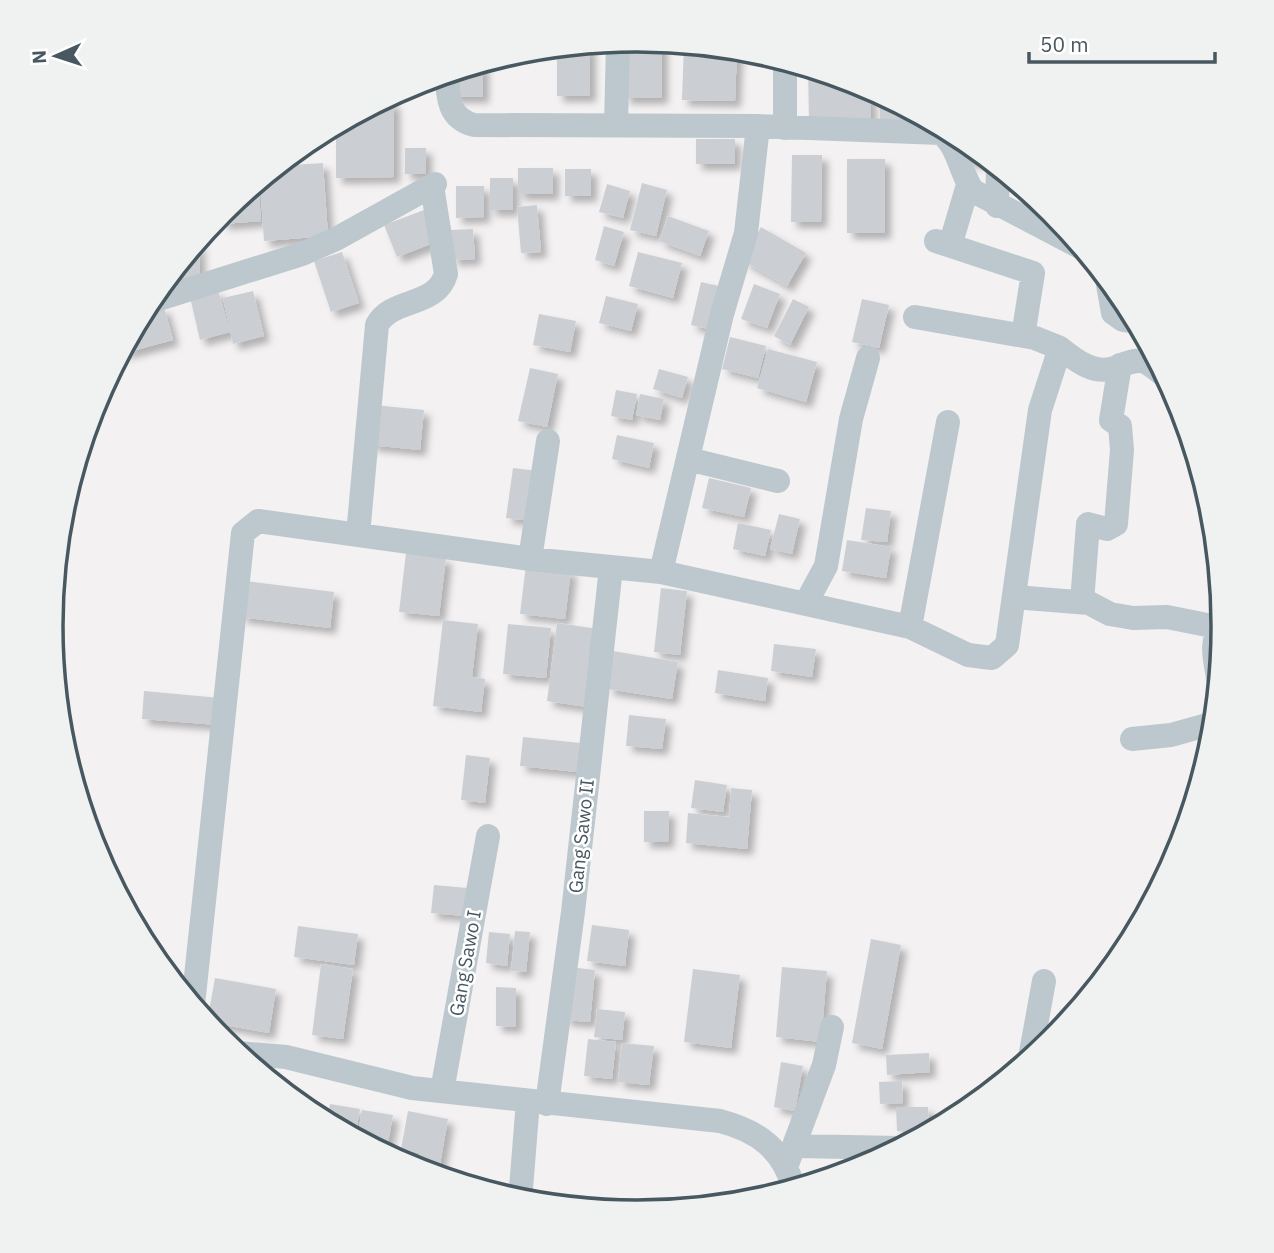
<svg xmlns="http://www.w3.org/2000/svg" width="1274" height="1253" font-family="'IBM Plex Sans',sans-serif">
<defs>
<filter id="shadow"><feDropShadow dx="6" dy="6" stdDeviation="3.5" flood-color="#0004"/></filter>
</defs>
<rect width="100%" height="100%" fill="#f3f1f1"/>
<path fill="#cbcfd4" filter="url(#shadow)" d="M637,40L662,43V98H624V42Z
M590,45V96H557V48Z
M684,45L737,50L735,101L682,100Z
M483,63V97H451V73Z
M808,69L870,90L871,120L809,121Z
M879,94L925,119L880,120Z
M381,102H394V177L336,178V126Z
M696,139H735V164H696Z
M965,141L990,161L966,162Z
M405,148H426V174H405Z
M792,155H822L821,222H791Z
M847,159H885V233H847Z
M323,163L328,236L264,241L260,181L278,166Z
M518,168H553V194H518Z
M565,169H591V196H565Z
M490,178H513V210H490Z
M258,183L261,221L222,224L223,212Z
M642,183L667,190L656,236L630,230Z
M607,184L630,191L623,218L599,212Z
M456,186H484V217L456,218Z
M537,205L541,252L521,253L517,207Z
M424,210L436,242L397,257L384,225Z
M668,216L709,231L700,256L659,241Z
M604,226L624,232L614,266L595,260Z
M761,227L806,253L787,286L743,261Z
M473,229L475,259L452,260L450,230Z
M199,240L200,280L166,281Z
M342,252L359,303L331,312L314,261Z
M638,252L682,263L673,298L629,286Z
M701,282L723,287L713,330L691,325Z
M754,284L780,294L767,328L741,319Z
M218,290L230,332L200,340L190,297Z
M253,291L264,336L233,344L223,298Z
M606,296L638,304L631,331L599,323Z
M793,299L809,307L790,345L774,336Z
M862,299L889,305L879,348L852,342Z
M164,307L173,340L121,354L143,313Z
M539,314L576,321L570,352L533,345Z
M730,337L766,346L758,378L722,369Z
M768,349L817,362L806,402L757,388Z
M530,368L558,374L547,427L518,421Z
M659,369L688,377L682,398L653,389Z
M616,390L637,394L632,420L611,416Z
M640,394L664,399L660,420L636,415Z
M374,405L424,410L420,450L370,445Z
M617,435L654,443L649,468L612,459Z
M513,468L538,471L531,521L506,518Z
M709,478L751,488L744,517L702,508Z
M866,508L891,511L887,542L861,540Z
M779,514L800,519L792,554L770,549Z
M738,523L771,530L765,556L733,549Z
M847,540L891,547L886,578L842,571Z
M406,553L446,558L439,616L399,612Z
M526,565L571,570L565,619L520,614Z
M245,581L334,592L330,628L240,617Z
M661,588L687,591L680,655L654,652Z
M443,620L478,624L472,677L485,679L481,712L433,706Z
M557,623L598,629L587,707L547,701Z
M508,624L551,628L546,678L503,674Z
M774,644L816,649L812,677L771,671Z
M613,651L678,662L672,699L607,689Z
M718,670L768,678L765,701L715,693Z
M144,691L220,698L218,725L142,719Z
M629,715L666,719L662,749L626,746Z
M523,737L580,743L577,772L520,766Z
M466,755L490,758L485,803L461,800Z
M695,780L727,785L723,812L691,808Z
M731,788L752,790L747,849L686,843L688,813L729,817Z
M644,811H669L668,842H644Z
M434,885L467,888L465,916L431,913Z
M592,925L629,930L625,966L587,961Z
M298,926L358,934L354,965L294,957Z
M515,931L530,932L526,972L511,971Z
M489,932L510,934L507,966L486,963Z
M871,939L901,945L882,1049L852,1043Z
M321,964L353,969L343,1039L312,1035Z
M569,967L595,970L590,1022L564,1020Z
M782,967L827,971L821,1042L776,1037Z
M693,969L740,975L731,1048L684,1042Z
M215,978L276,989L269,1033L207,1022Z
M496,987L516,988V1027L496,1026Z
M597,1009L625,1012L622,1040L594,1037Z
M588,1039L616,1042L612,1079L584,1076Z
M622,1043L654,1046L649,1085L618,1082Z
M929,1053L930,1072L887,1075L886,1055Z
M781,1062L803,1066L795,1111L774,1107Z
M902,1081L903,1103L880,1104L879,1082Z
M330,1104L360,1109L355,1137L327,1122Z
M896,1107H928L929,1130L897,1131Z
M362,1110L393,1115L386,1154L357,1139Z
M408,1111L448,1119L438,1176L417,1169L420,1153L401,1149Z
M447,1176L515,1191L514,1199L446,1178Z
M552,1197L600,1202V1209L551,1204Z"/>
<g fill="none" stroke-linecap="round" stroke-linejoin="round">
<path stroke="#bcc8ce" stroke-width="24" d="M447,74C448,98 448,118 474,125L758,126L941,133C959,147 960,173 973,191L1080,247
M616,125L618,42
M785,128V62
M997,206L998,168
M952,239L968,185
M936,241L1033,273L1023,336
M1107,279L1113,313L1123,320L1136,322
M149,302L302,254L336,239L435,184
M1060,348C1075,360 1094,375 1114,368C1123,365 1131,360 1141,361C1150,362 1157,371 1164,375
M688,459L778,481
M358,535L377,325C392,297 436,308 446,274L432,186
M530,559L548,441
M661,572L722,314L746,233L758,126
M1014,597L1089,603L1110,614L1133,618L1167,617L1222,628
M1082,602L1088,524L1107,529L1116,524L1122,450L1120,426L1111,420L1120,365
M806,603L826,566L851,419L868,358
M910,627L948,422
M1218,679C1216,662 1208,639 1223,627
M1132,739L1171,735L1214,723
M193,1005L243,533L258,521L530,559L661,572L910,627L968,655L992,658L1007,645L1040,410L1060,348L1035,338L915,317
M238,1053L286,1057L412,1088L720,1121C758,1131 783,1149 794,1189
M1030,1058L1044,981
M442,1091L488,836
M547,1104L573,912L611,568
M796,1146L899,1148
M786,1167L824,1065L832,1027
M520,1201L528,1101"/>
</g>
<g text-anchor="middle" stroke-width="5" stroke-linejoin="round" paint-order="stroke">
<g font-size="19" fill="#485860" stroke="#fff">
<text transform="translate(581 836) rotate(-84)" y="7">Gang Sawo II</text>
<text transform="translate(465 963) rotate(-80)" y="7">Gang Sawo I</text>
</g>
</g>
<path d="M0 0H1274V1253H0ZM63 626a574 574 0 1 1 1148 0a574 574 0 1 1-1148 0Z" fill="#f0f2f2" fill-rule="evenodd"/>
<path fill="none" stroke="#485860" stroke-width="3.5" d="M63 626a574 574 0 1 1 1148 0a574 574 0 1 1-1148 0Z"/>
<g transform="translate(56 56) rotate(267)" stroke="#ffffff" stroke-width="5" paint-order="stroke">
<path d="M0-5L12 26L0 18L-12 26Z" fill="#485860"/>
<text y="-10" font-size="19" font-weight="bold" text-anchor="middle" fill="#485860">N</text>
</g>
<path d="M1029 52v10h186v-10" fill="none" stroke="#485860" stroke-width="3.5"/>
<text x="1040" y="52" font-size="21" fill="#485860" stroke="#ffffff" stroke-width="5" paint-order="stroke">50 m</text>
</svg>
